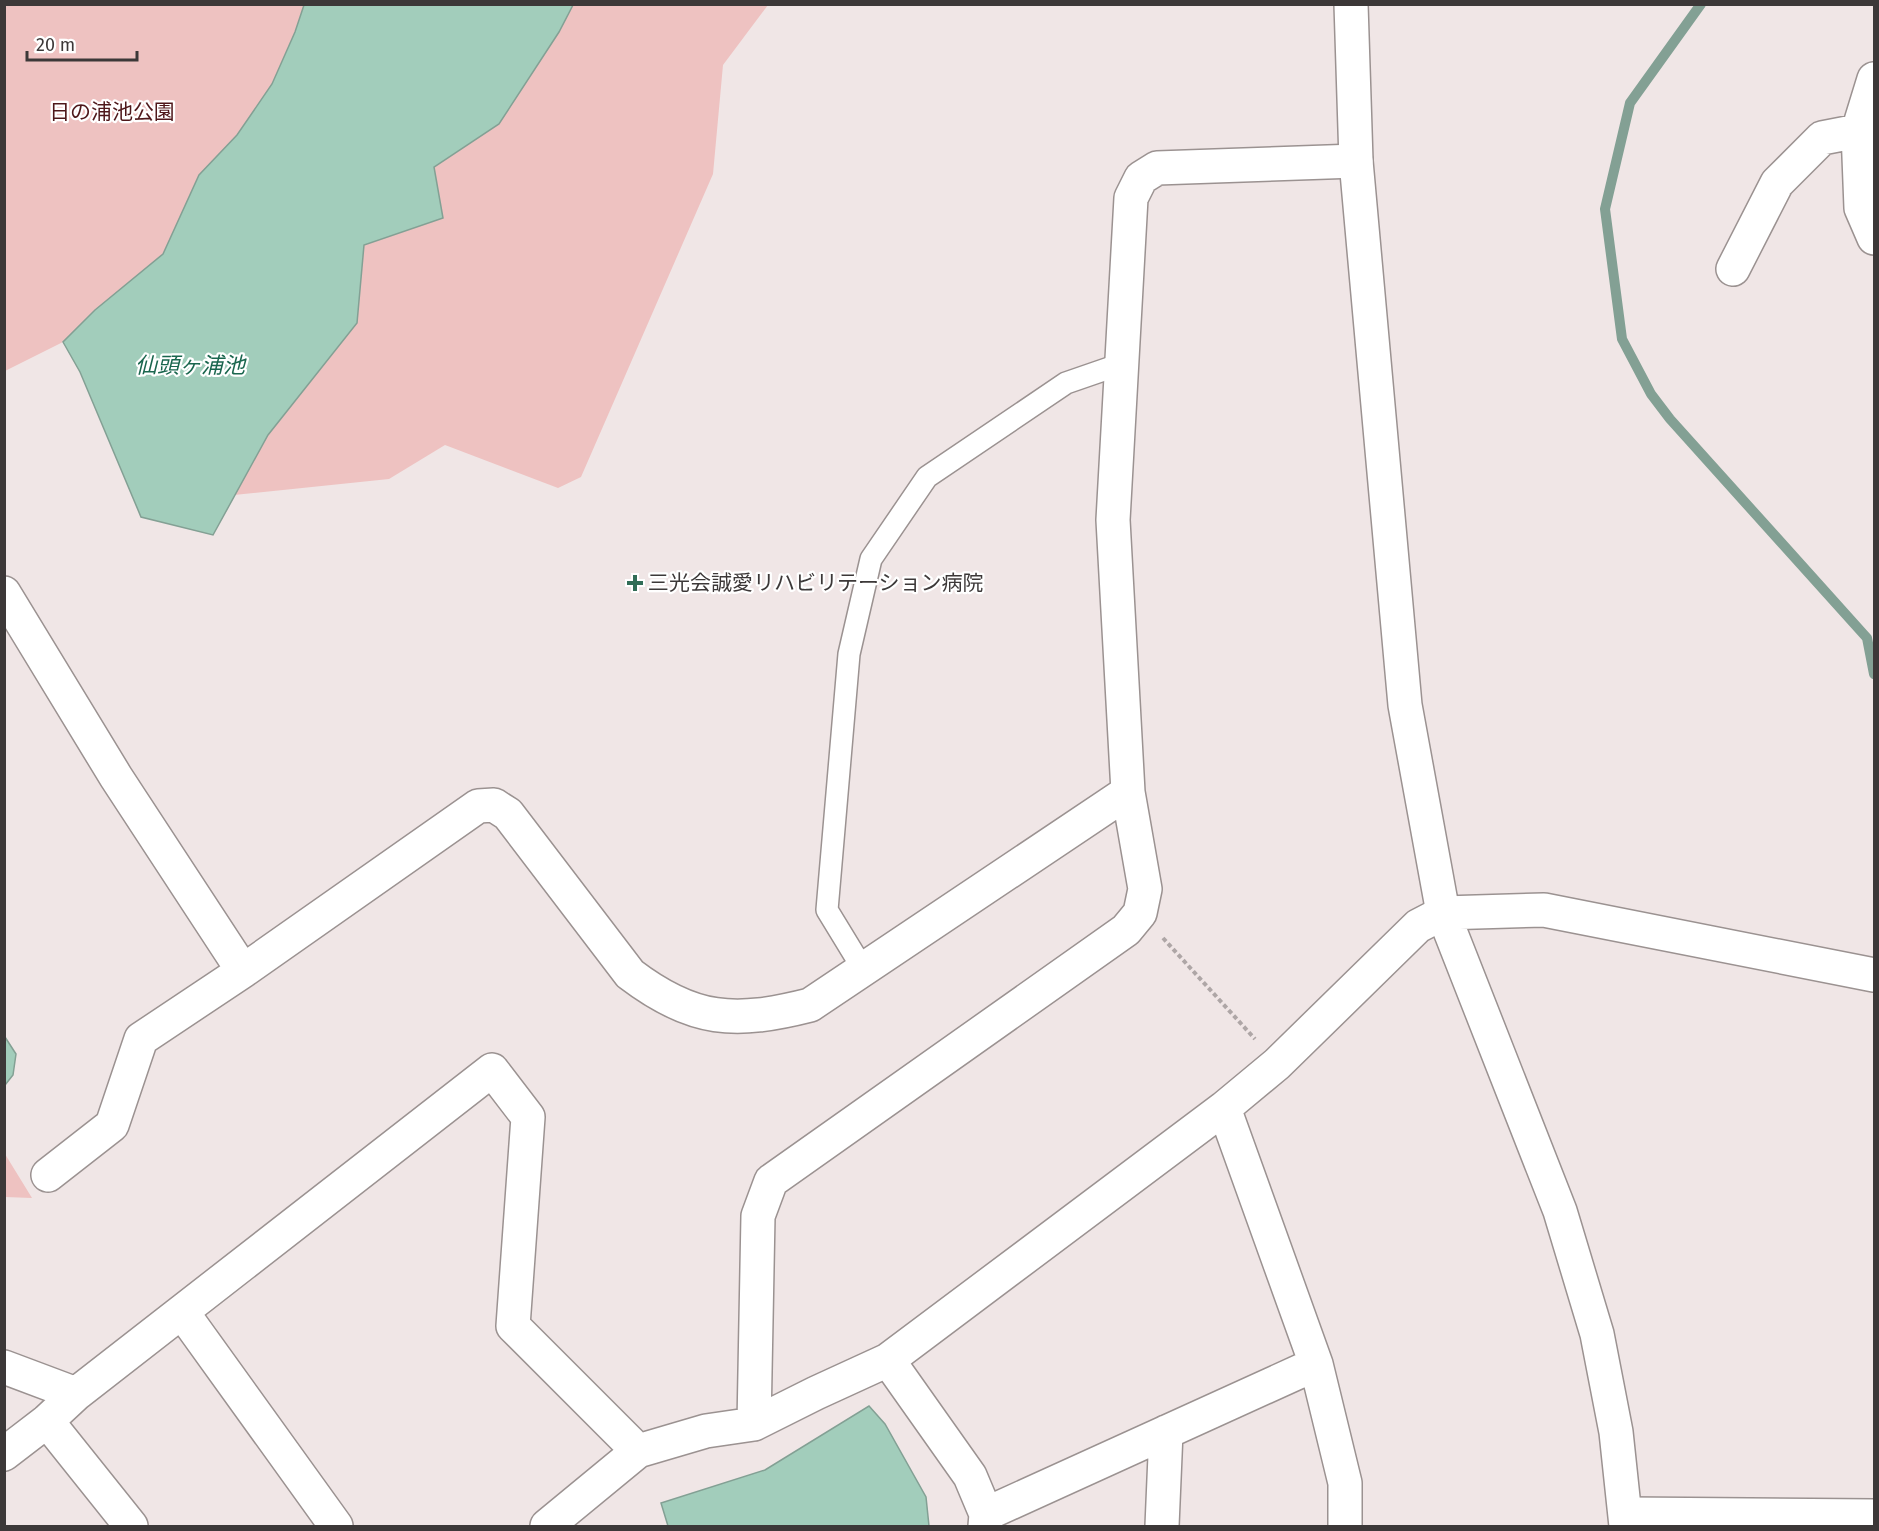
<svg xmlns="http://www.w3.org/2000/svg" width="1879" height="1531" font-family="'Fira Sans','Noto Sans JP',sans-serif">
<rect width="100%" height="100%" fill="#f0e6e6"/>
<path fill="#eec2c1" d="M5,5H304L295,32L272,84L237,135L199,175L163,254L63,342L5,371Z
M573,5H768L723,65L713,174L581,477L558,488L445,445L389,479L234,495L268,435L357,323L364,245L443,218L434,167L499,124L559,32Z
M4,1154H5L32,1198L5,1197Z"/>
<path fill="#a2cdbb" stroke="#83a094" stroke-width="1.5" d="M304,5H573L559,32L499,124L434,167L443,218L364,245L357,323L268,435L213,535L141,517L80,372L63,342L95,310L163,254L199,175L237,135L272,84L295,32Z
M5,1037L16,1054L13,1075L5,1085Z
M869,1406L885,1424L926,1497L929,1526H668L661,1503L765,1470Z"/>
<g fill="none" stroke-linecap="round" stroke-linejoin="round">
<path stroke="#83a094" stroke-width="10" d="M1701,4L1630,103L1605,209L1622,339L1651,394L1670,419L1867,638L1874,674"/>
<defs>
<path id="service" d="M863,969L827,910L849,654L871,559L927,477L1066,383L1121,364"/>
<path id="minor" d="M1874,79L1858,131L1861,208L1874,238
M1733,269L1777,183L1822,138L1858,131
M4,593L116,777L243,971
M1224,1108L1316,1364L1345,1483V1526
M48,1175L112,1125L141,1039L243,971L478,806L494,805L508,814L630,974C693,1022 735,1024 810,1005L1128,792
M182,1312L336,1526
M888,1360L970,1476L986,1514L985,1526
M4,1367L76,1394
M47,1421L131,1526
M754,1424L758,1216L771,1181L1126,930L1140,913L1145,889L1128,792L1113,520L1131,198L1141,178L1157,168L1356,161
M4,1454L47,1421L76,1394L492,1070L528,1117L513,1326L638,1451
M986,1514L1316,1364
M1626,1514L1874,1516
M547,1526L638,1451L706,1431L754,1424L816,1393L888,1360L1224,1108L1277,1064L1418,926L1443,913
M1162,1526L1166,1432"/>
<path id="tertiary" d="M1351,4L1356,161L1405,705L1443,913L1560,1211L1597,1334L1616,1432L1626,1526
M1443,913L1544,910L1874,975"/>
</defs>
<use href="#service" stroke="#9b9291" stroke-width="24"/>
<use href="#minor" stroke="#9b9291" stroke-width="36"/>
<use href="#tertiary" stroke="#9b9291" stroke-width="36"/>
<path stroke="#aea6a6" stroke-width="4" stroke-dasharray="4.5 3" stroke-linecap="butt" d="M1163,938L1255,1039"/>
<use href="#service" stroke="#fff" stroke-width="21"/>
<use href="#minor" stroke="#fff" stroke-width="33"/>
<use href="#tertiary" stroke="#fff" stroke-width="33"/>
</g>
<path fill="#316d57" stroke="#fff" stroke-width="2" d="M632 574h6v6h6v6h-6v6h-6v-6h-6v-6h6z"/>
<g text-anchor="middle" stroke-width="4.5" stroke-linejoin="round" paint-order="stroke">
<g font-size="21" fill="#4e171a" stroke="#fff">
<text x="112" y="119">日の浦池公園</text>
</g>
<g font-size="21" fill="#3c3838" stroke="#fff" text-anchor="start">
<text x="648" y="590">三光会誠愛リハビリテーション病院</text>
</g>
<g font-size="22" font-style="italic" fill="#1a664e" stroke="#fff">
<text x="190" y="373">仙頭ヶ浦池</text>
</g>
</g>
<rect width="1879" height="1531" fill="none" stroke="#3c3838" stroke-width="12"/>
<path d="M27 51v9h110v-9" fill="none" stroke="#3c3838" stroke-width="3"/>
<text x="36" y="51" font-size="18" fill="#3c3838" stroke="#ffffff" stroke-width="4.5" paint-order="stroke">20 m</text>
</svg>
